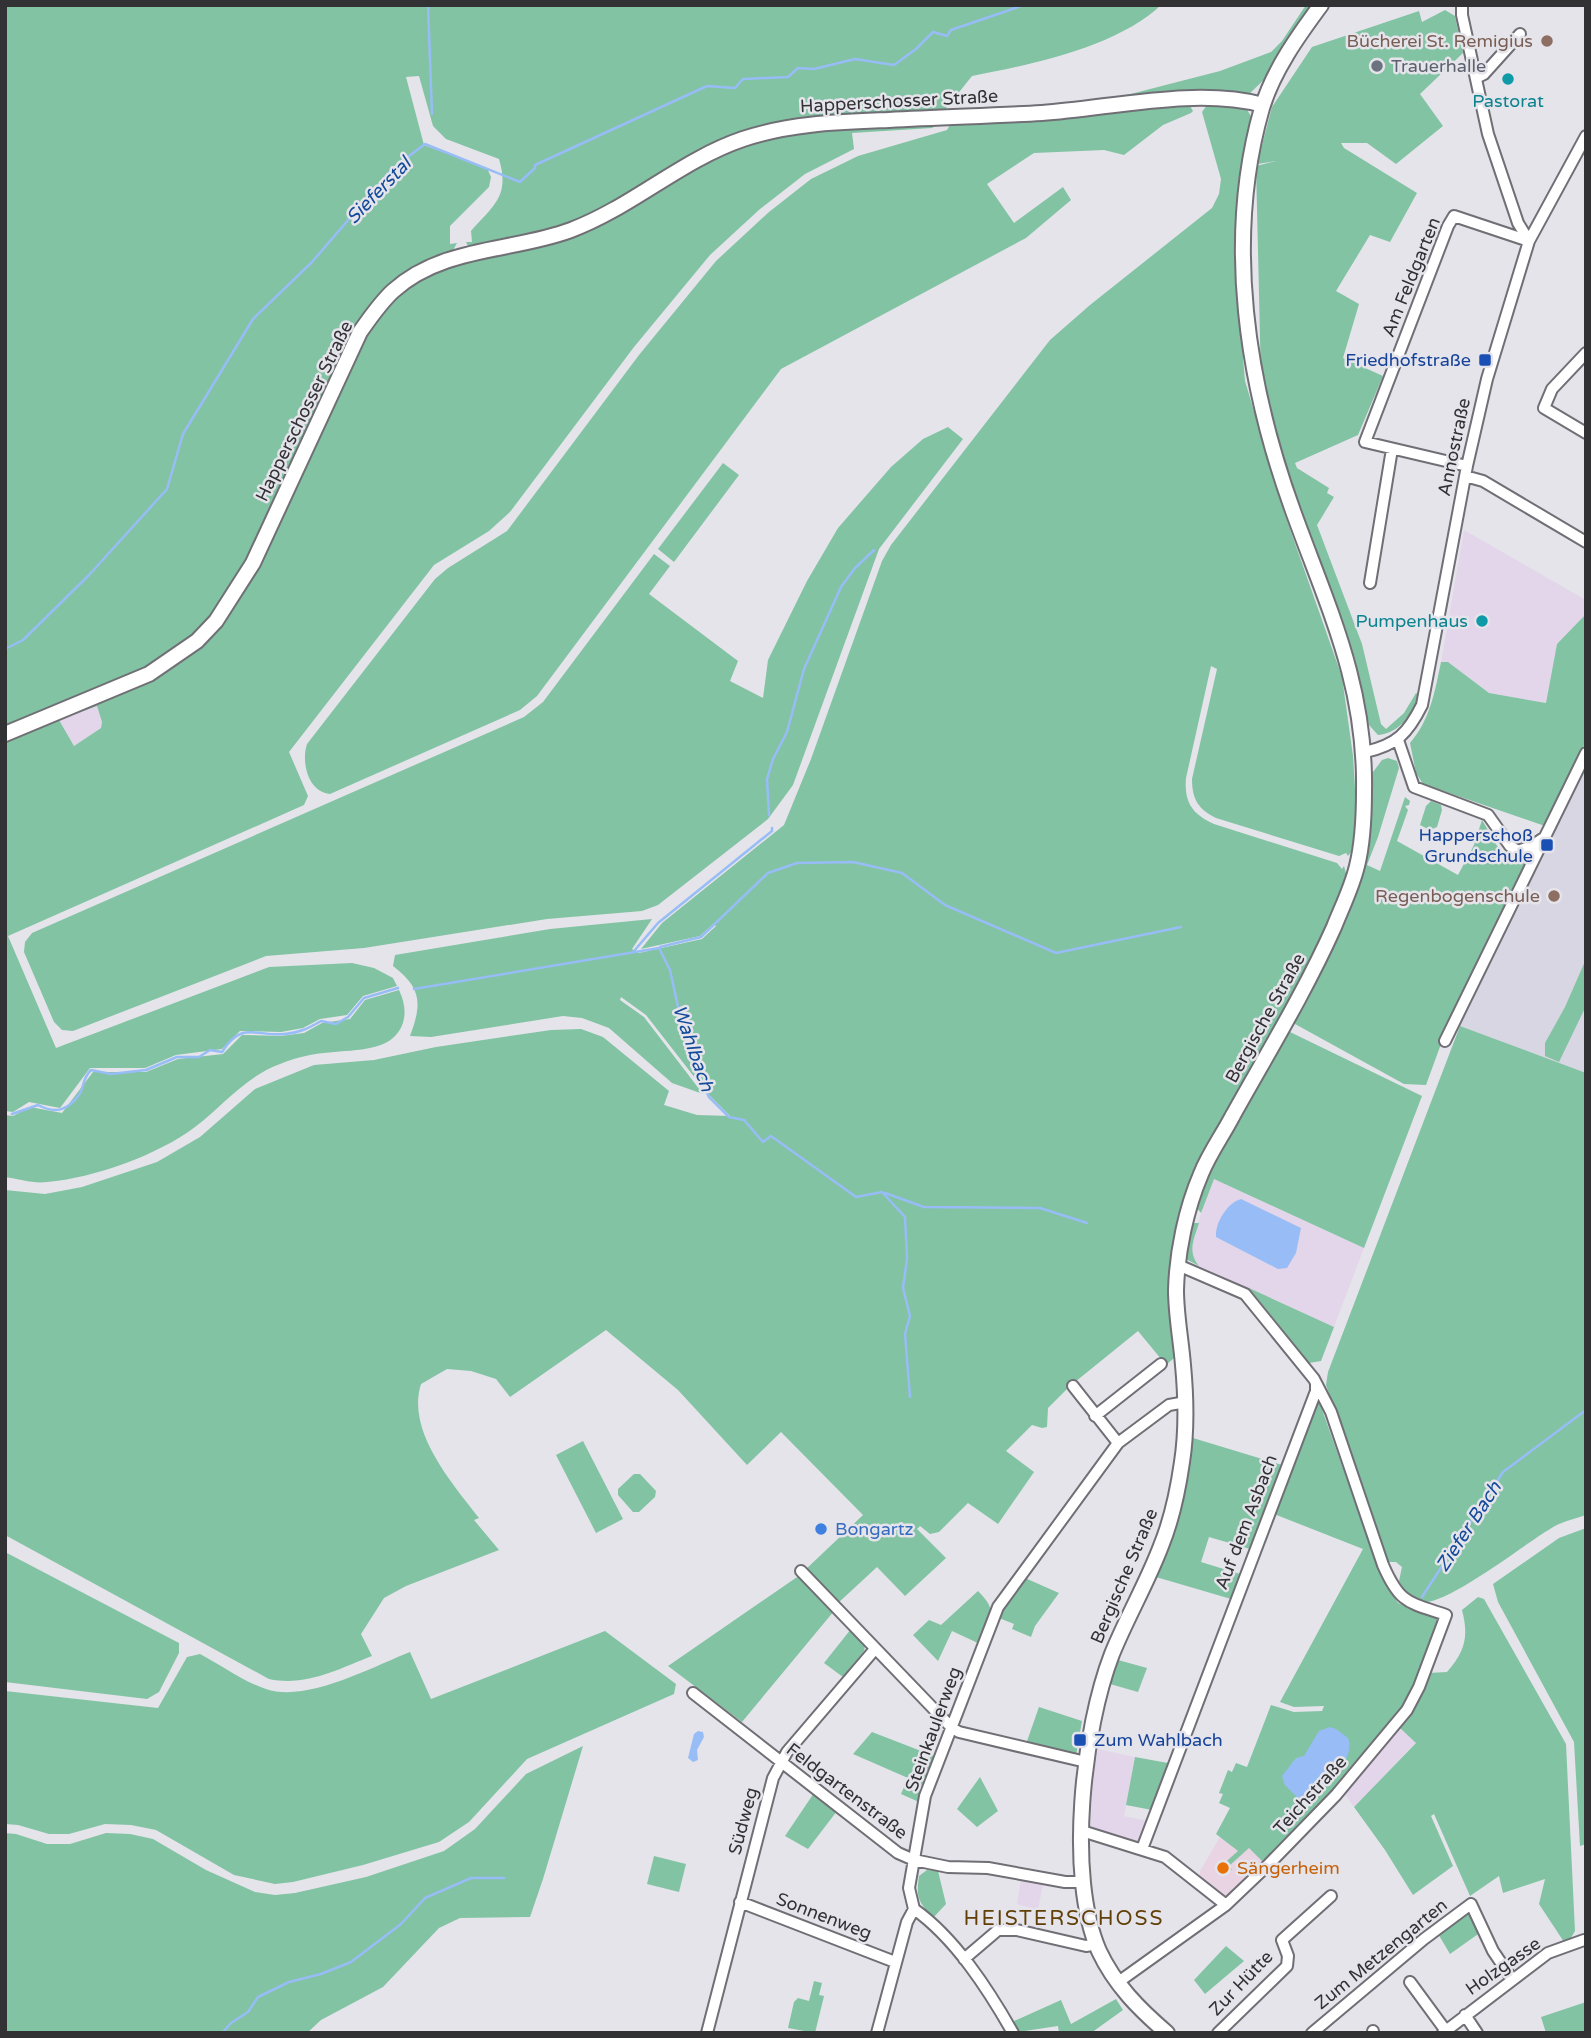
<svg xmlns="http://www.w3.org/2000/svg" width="1591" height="2038" font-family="'Varela Round',sans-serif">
<rect width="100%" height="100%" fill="#e5e4eb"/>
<path fill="#e9d4e3" d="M1220,1837L1238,1851L1246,1844L1265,1864L1227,1897L1221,1896L1200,1879V1871Z"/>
<path fill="#e3d6ea" d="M1464,530L1586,600V614L1557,644L1546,703L1489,693L1448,662H1441Z
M97,706L102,722L101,728L74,746L59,720Z
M1214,1179L1364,1248L1334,1327L1199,1266L1193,1259L1191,1250L1204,1202Z
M1400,1728L1416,1742L1354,1807L1343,1792Z
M1098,1749L1135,1757L1124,1816L1148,1821L1140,1841L1135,1843L1090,1828L1093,1774Z
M1021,1879L1043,1884L1038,1910L1017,1904Z"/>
<path fill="#d9d6e4" d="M1586,766V1073L1460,1026Z"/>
<path fill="#82c3a3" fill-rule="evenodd" d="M5,5H1161C1117,47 1030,65 972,76L944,111L757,128L575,224L472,247L468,246L466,242H472L471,231C494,205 510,196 499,159L446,139L433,126L419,76L406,77L424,145L487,168L491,177L489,187L450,226V244L457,243L452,252L388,290L241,573L210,619L190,640L146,669L5,728Z
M1306,5H1314L1270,74L1248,95L1119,97L1220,71L1271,52L1282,41Z
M1445,10L1455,16L1463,53L1420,94L1443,126L1396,164L1367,143H1341L1344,148L1417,193L1390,242L1370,235L1336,291L1359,304L1343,358L1383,376L1358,435L1295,463L1297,468L1329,488L1327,493L1334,497L1317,525L1362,644L1381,724L1386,729L1404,713L1416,693L1420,695C1412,714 1400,733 1378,735L1369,725L1351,651L1286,472L1261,380L1256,166L1276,161L1257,164L1272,107L1312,47L1419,11L1422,22Z
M1212,103L1246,108L1252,118L1241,185L1235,265L1245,381L1284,512L1342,677L1353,756L1357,819L1351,852L1348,856L1346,853L1339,856L1216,818C1198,809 1192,799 1192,779L1217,669L1211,666L1186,778C1184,802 1192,814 1214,824L1337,863L1342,869L1344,866L1347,877L1334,914L1316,952L1206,1151L1170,1302L1174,1358L1166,1365L1138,1331L1070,1386L1048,1408L1047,1427L1042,1428L1032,1425L1006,1451L1034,1472L998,1524L968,1503L939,1532L930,1534L920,1526L917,1529L946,1558L905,1596L877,1567L837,1604L804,1571L863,1515L781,1432L747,1465L678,1390L606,1330L510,1397L496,1379L471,1371L447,1369L421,1384C406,1431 452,1483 479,1518L474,1520L499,1550L406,1586L384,1598L361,1634L372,1656C338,1669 306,1687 269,1679L5,1535V1190L45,1194L82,1187L157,1162L200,1137L255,1089L314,1065L374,1060L436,1047L551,1030L581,1029L603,1037L669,1091L664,1105L697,1115L730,1116L706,1092L646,1015L621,997L620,1000L644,1017L703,1094L672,1083L609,1028L582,1018L563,1016L431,1037L410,1036C422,1004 422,988 393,966L395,955L550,929L652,919L632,949L639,953L702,939L716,926L713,924L700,936L641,949L662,923L784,825L811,759L882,561L891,545L1050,340L1090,305L1212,208L1219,194L1221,179L1202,112L1207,105Z
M1183,104L1190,106L1193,111L1191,113L1163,125L1124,155L1104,150L1034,153L987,184L1014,223L1063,187L1071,200L1026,238L781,369L537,696L520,710L330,794C308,792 301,762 307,744L435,579L448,568L507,531L639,355L716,261L769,212L811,179L858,156L947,130L951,123L1059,118Z
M936,123L937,125L932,128L852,133L854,149L805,174L760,209L710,255L634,347L510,512L489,531L434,565L289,752L308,796L304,805L8,936L56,1048L269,967L352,963L374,968L393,978L397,986L363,996L347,1015L320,1019L303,1028L281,1032L240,1031L222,1049L176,1055L145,1068H90L60,1108L29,1102L13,1112L5,1111V739L109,697L229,613L254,573L363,340C408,271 446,264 522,248C539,245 558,243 574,236C629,214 676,170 731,148C792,124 871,127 936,123ZM97,706L102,722L101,728L74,746L59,720Z
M948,427L963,439L879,549L793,785L768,819L658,905L642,911L547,919L364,948L266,956L73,1031L62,1030L54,1022L24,952L25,942L32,933L524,717L543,702L654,554L670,566L649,594L738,661L730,681L763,698L768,660L807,581L838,528L891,467L923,439Z
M723,463L739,475L674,562L658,549Z
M1586,614V741L1545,826L1423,784L1416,773L1410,743C1430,720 1435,691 1441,662H1448L1489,693L1546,703L1557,644Z
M1388,758L1397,761L1399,768L1378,837L1367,865L1380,871L1405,797L1410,801L1409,805L1405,806L1408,810L1397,841L1458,875L1474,845L1482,820C1496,842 1500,865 1531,854L1449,1022L1426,1085L1404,1084L1295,1024L1293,1021L1310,988L1370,810L1373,772L1382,760Z
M1431,801L1441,805L1442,810L1437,827L1430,830L1420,825L1426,806Z
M1586,959V1006L1559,1062L1545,1056V1043L1565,1007Z
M399,990C408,1008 407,1029 389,1041C371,1053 332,1050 310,1055C300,1057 289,1060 280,1064C245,1077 224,1105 195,1127C158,1155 94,1178 47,1182C34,1184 19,1179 5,1177V1115L13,1116L30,1107L62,1113L93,1072H146L178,1059L223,1054L242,1035L281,1036L304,1033L322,1023L350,1019L365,1000Z
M1460,1026L1586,1073V1515C1574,1519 1560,1522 1550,1529C1526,1543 1446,1606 1422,1602C1410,1599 1404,1590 1399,1581L1402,1567L1396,1562H1388L1326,1385L1328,1372Z
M1290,1032L1422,1096L1364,1248L1214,1179L1201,1213L1196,1207L1209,1171L1286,1033Z
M1193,1223H1199C1194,1239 1187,1252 1199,1266L1184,1258L1189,1230Z
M1249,1288L1334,1327L1321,1361L1309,1363Z
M1316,1403L1320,1404L1382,1578L1398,1603L1428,1615L1433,1614L1438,1621V1629L1419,1679L1396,1719L1339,1782L1341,1785L1265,1864L1249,1848L1229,1866L1232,1869L1227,1874L1220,1867L1238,1851L1216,1834L1230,1808L1219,1803L1223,1794L1219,1793L1228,1770L1232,1772L1236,1763L1247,1767L1271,1705L1294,1712L1322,1711L1324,1706L1294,1707L1280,1702L1363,1549L1274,1514Z
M1193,1438L1282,1465L1250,1549L1209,1537L1201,1562L1240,1574L1231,1599L1156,1577C1175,1531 1188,1487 1193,1438Z
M583,1441L623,1519L596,1533L556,1455Z
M634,1474H640L656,1491L655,1497L639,1512H633L618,1495V1489Z
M1586,1528V1844L1580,1846L1574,1742L1498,1602L1493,1584L1559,1538Z
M5,1552L179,1643V1653L159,1692L147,1699L5,1682Z
M800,1575L834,1611L742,1722L668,1666Z
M1025,1578L1059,1593L1035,1626L1031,1637L1012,1629L1014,1624L999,1618L1003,1608Z
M978,1591C1000,1613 990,1619 980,1644L952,1631L938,1661L913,1635L929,1620L941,1625Z
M1478,1597L1484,1599L1566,1744L1575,1931L1569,1941L1564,1942L1539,1904L1545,1879L1503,1893L1499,1876L1470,1896L1434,1814L1431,1816L1453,1866L1413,1895L1385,1850L1354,1807L1416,1743L1400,1728L1428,1673L1447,1672C1465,1651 1469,1637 1462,1610Z
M851,1629C858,1636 867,1641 864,1651L843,1677L824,1663Z
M605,1631L676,1684L674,1694L527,1759L469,1822L439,1842L363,1865L293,1882L275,1884L234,1875L156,1830L131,1825L105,1824L69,1834H49L18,1825L5,1824V1691L158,1708L187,1657L200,1654C221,1665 244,1682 266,1689C306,1703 372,1667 410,1652L431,1699Z
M1118,1660L1147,1668L1138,1692L1110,1684Z
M1039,1707L1082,1721L1076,1756L1026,1744Z
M872,1732L934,1756L922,1785L919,1802L901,1794L908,1778L853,1754Z
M583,1746L543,1879L530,1917L460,1918L439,1928L383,1987L321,2020L307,2033H5V1833L16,1834L47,1844H70L106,1833L130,1834L153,1839L206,1870L255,1892L275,1895L295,1893L366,1877L444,1851L475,1829L526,1774Z
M1135,1757L1168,1763L1152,1810L1126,1805Z
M980,1777L998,1811L977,1827L957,1809Z
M814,1793L837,1811L808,1849L785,1836Z
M654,1856L686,1864L679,1892L647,1884Z
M927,1870L938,1871L946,1904L933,1918C918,1901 916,1898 919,1876Z
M1465,1913L1471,1915L1481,1932L1450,1954L1437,1932Z
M1226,1946L1244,1961L1205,1994L1194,1980Z
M814,1981L822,1983L819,1995L824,1996L815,2033L788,2028L794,2002L798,1998L809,2001Z
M1116,1999L1123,2010L1091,2033H1059L1058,2026L1018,2032L1012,2022L1061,2000L1071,2024Z
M1586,2002V2033H1546L1541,2017Z"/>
<path fill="#98bdf6" d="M1241,1199L1301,1228L1296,1253L1287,1268L1278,1269L1216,1237C1215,1223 1227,1203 1241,1199Z
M1330,1727L1336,1729L1348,1738C1356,1759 1328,1782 1315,1796L1310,1800H1300L1285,1785L1282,1776L1296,1758L1304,1756L1319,1731Z
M698,1731L703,1732L704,1737L697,1750L698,1760L693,1762L688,1758L694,1734Z"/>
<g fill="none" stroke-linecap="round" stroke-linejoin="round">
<path stroke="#98bdf6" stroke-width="2.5" d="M428,5L432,114
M5,649L23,640L89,575L167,489L183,434L253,319L312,262L392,169L425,144L520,182L535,168V165L707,86L735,88L743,79L788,77L798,68L814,69L855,59L894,65L916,49L933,32L947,36L951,30L1024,5
M769,815L767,779L773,759L787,732L804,669L841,587L855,568L874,550
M660,947L701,937L768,873L797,863L853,862L902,873L945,905L1056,953L1181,927
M634,951L658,923L772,831V828
M414,989L659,948L670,970L683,1030L689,1037L698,1076L709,1097L729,1117L744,1120L763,1142L771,1136L856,1197L882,1192L905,1217L907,1259L903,1288L910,1316L905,1334L910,1397
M12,1114L38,1105C55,1114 67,1111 79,1095C85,1087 81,1080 91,1070L111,1074L146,1070L177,1057H199L210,1050L222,1052C242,1020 256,1037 285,1034C299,1033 309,1028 321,1021L336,1024L348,1017L364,998L398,988
M885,1193L924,1207L1040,1208L1087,1223
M1422,1597L1503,1472L1586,1410
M222,2033L231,2023L248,2012L258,1997L289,1982L321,1974L351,1962L401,1924L425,1898L471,1878H504"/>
<defs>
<path id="street" d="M1462,5V15L1488,134L1518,223L1529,241
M1476,78L1484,74L1520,34
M1586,353L1552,389L1544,408L1586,433
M1467,466L1365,442L1448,226L1454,216L1529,241
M1465,476L1483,481L1586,542
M1370,583L1392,449
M1398,740L1414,787L1488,815L1510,846L1518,851L1532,846L1542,839
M1365,752C1397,745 1408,733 1422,705L1467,466L1487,379L1529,241L1586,136
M1445,1041L1586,753
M1073,1386L1118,1443
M1095,1416L1161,1364
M801,1571L952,1728L959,1732L1086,1762
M693,1693L898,1853L914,1860L948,1867L988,1868L1065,1882H1082
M1082,1831L1165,1857L1226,1905
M1142,1849L1316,1391V1384
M740,1902L895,1962
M964,1959L998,1930H1017L1086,1946L1097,1944
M1410,1982L1446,2031
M1117,1983L1226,1905L1269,1864L1336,1795L1407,1710L1419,1687L1446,1615C1408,1602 1400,1604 1383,1565L1331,1412L1314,1379L1245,1294L1178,1265
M1465,2015L1477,2033
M1373,2031V2033
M707,2033L773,1778L787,1752L875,1649
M877,2033L907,1922L914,1909
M1013,2033C988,1989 955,1938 914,1909L909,1888L925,1796L998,1607L1118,1443L1169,1405L1186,1402
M1218,2033L1287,1966L1288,1956L1282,1940L1331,1896
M1312,2033L1424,1939L1471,1904L1493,1951L1512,1979
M1443,2033L1548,1953L1584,1940"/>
<path id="secondary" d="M5,734L149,674L197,641L216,621L253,563L360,332C370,318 380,303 393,291C443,246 512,252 571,230C632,207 681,160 743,139C791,123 840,122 889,120C940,117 991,116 1042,113C1112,108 1196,87 1263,105
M1167,2033C1139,2009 1115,1985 1099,1951C1066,1876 1083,1729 1112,1654C1127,1617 1147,1583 1161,1546C1172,1519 1178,1490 1182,1462C1187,1430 1186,1397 1183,1365C1181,1340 1176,1315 1176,1290C1177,1252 1186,1209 1201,1174C1209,1154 1222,1136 1232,1117C1267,1054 1305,992 1334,927C1342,907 1352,887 1357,866C1363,842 1364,815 1364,791C1366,684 1328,608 1293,511C1247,384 1224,240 1262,108C1273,71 1298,36 1321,5"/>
</defs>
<use href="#street" stroke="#706f75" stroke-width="14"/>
<use href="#secondary" stroke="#706f75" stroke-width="18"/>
<use href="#street" stroke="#fff" stroke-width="10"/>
<use href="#secondary" stroke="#fff" stroke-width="14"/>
</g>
<g fill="#8d6e63" stroke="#e5e4eb" stroke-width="2.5">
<circle cx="1547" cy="41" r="7"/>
<circle cx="1554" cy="896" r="7"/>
</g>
<circle fill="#6b7280" stroke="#e5e4eb" stroke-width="2.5" cx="1377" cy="66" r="7"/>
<g fill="#0f9aa8" stroke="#e5e4eb" stroke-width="2.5">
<circle cx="1508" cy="79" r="7"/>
<circle cx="1482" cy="621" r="7"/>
</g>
<g fill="#1a4fb4" stroke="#e5e4eb" stroke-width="2.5">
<rect x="1478" y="353" width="14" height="14" rx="3.5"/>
<rect x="1540" y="838" width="14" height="14" rx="3.5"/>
<rect x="1073" y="1733" width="14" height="14" rx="3.5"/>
</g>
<circle fill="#3f7fe0" stroke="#e5e4eb" stroke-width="2.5" cx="821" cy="1529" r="7"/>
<circle fill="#e8710a" stroke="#e5e4eb" stroke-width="2.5" cx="1223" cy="1868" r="7"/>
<g text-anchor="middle" stroke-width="5" stroke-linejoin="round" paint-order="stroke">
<g font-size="18" fill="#785e54" stroke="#e5e4eb" text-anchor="end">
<text x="1533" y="47">Bücherei St. Remigius</text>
<text x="1540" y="902">Regenbogenschule</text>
</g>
<g font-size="18" fill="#5b616d" stroke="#e5e4eb" text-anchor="start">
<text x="1391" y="72">Trauerhalle</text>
</g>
<g font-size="18" fill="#323134" stroke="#e5e4eb">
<text transform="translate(899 101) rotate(-3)" y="6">Happerschosser Straße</text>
<text transform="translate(1411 277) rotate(-68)" y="6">Am Feldgarten</text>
<text transform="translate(304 411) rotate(-64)" y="6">Happerschosser Straße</text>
<text transform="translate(1454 447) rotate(-78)" y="6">Annostraße</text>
<text transform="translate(1265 1018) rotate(-61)" y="6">Bergische Straße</text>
<text transform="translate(1246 1522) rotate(-69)" y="6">Auf dem Asbach</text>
<text transform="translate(1124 1576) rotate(-67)" y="6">Bergische Straße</text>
<text transform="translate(933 1729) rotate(-70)" y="6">Steinkaulerweg</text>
<text transform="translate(847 1791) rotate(37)" y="6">Feldgartenstraße</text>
<text transform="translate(1310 1795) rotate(-48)" y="6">Teichstraße</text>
<text transform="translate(743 1821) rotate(-75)" y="6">Südweg</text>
<text transform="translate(824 1916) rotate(21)" y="6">Sonnenweg</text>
<text transform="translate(1381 1954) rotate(-39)" y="6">Zum Metzengarten</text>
<text transform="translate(1503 1966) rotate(-35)" y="6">Holzgasse</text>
<text transform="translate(1241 1983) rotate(-46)" y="6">Zur Hütte</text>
</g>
<g font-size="18" fill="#0d838f" stroke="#e5e4eb">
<text x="1508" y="107">Pastorat</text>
<text x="1468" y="627" text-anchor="end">Pumpenhaus</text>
</g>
<g font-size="18" fill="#164399" stroke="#e5e4eb" text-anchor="end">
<text x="1471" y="366">Friedhofstraße</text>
<text x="1533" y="841">Happerschoß<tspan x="1533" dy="21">Grundschule</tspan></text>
<text x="1094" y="1746" text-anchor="start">Zum Wahlbach</text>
</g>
<g font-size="18" fill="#366cbe" stroke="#e5e4eb" text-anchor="start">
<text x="835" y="1535">Bongartz</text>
</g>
<g font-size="18" fill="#c56008" stroke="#e5e4eb" text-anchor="start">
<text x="1237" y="1874">Sängerheim</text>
</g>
<g font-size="19" font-style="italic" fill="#134a9b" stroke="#e5e4eb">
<text transform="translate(378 190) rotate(-46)" y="7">Sieferstal</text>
<text transform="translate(694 1048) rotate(71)" y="7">Wahlbach</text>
<text transform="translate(1468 1526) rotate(-57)" y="7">Ziefer Bach</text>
</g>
<g font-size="21" letter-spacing="2" fill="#604007" stroke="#e5e4eb">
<text x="1064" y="1925">HEISTERSCHOSS</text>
</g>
</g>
<rect width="1591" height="2038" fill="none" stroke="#323134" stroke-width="14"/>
</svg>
